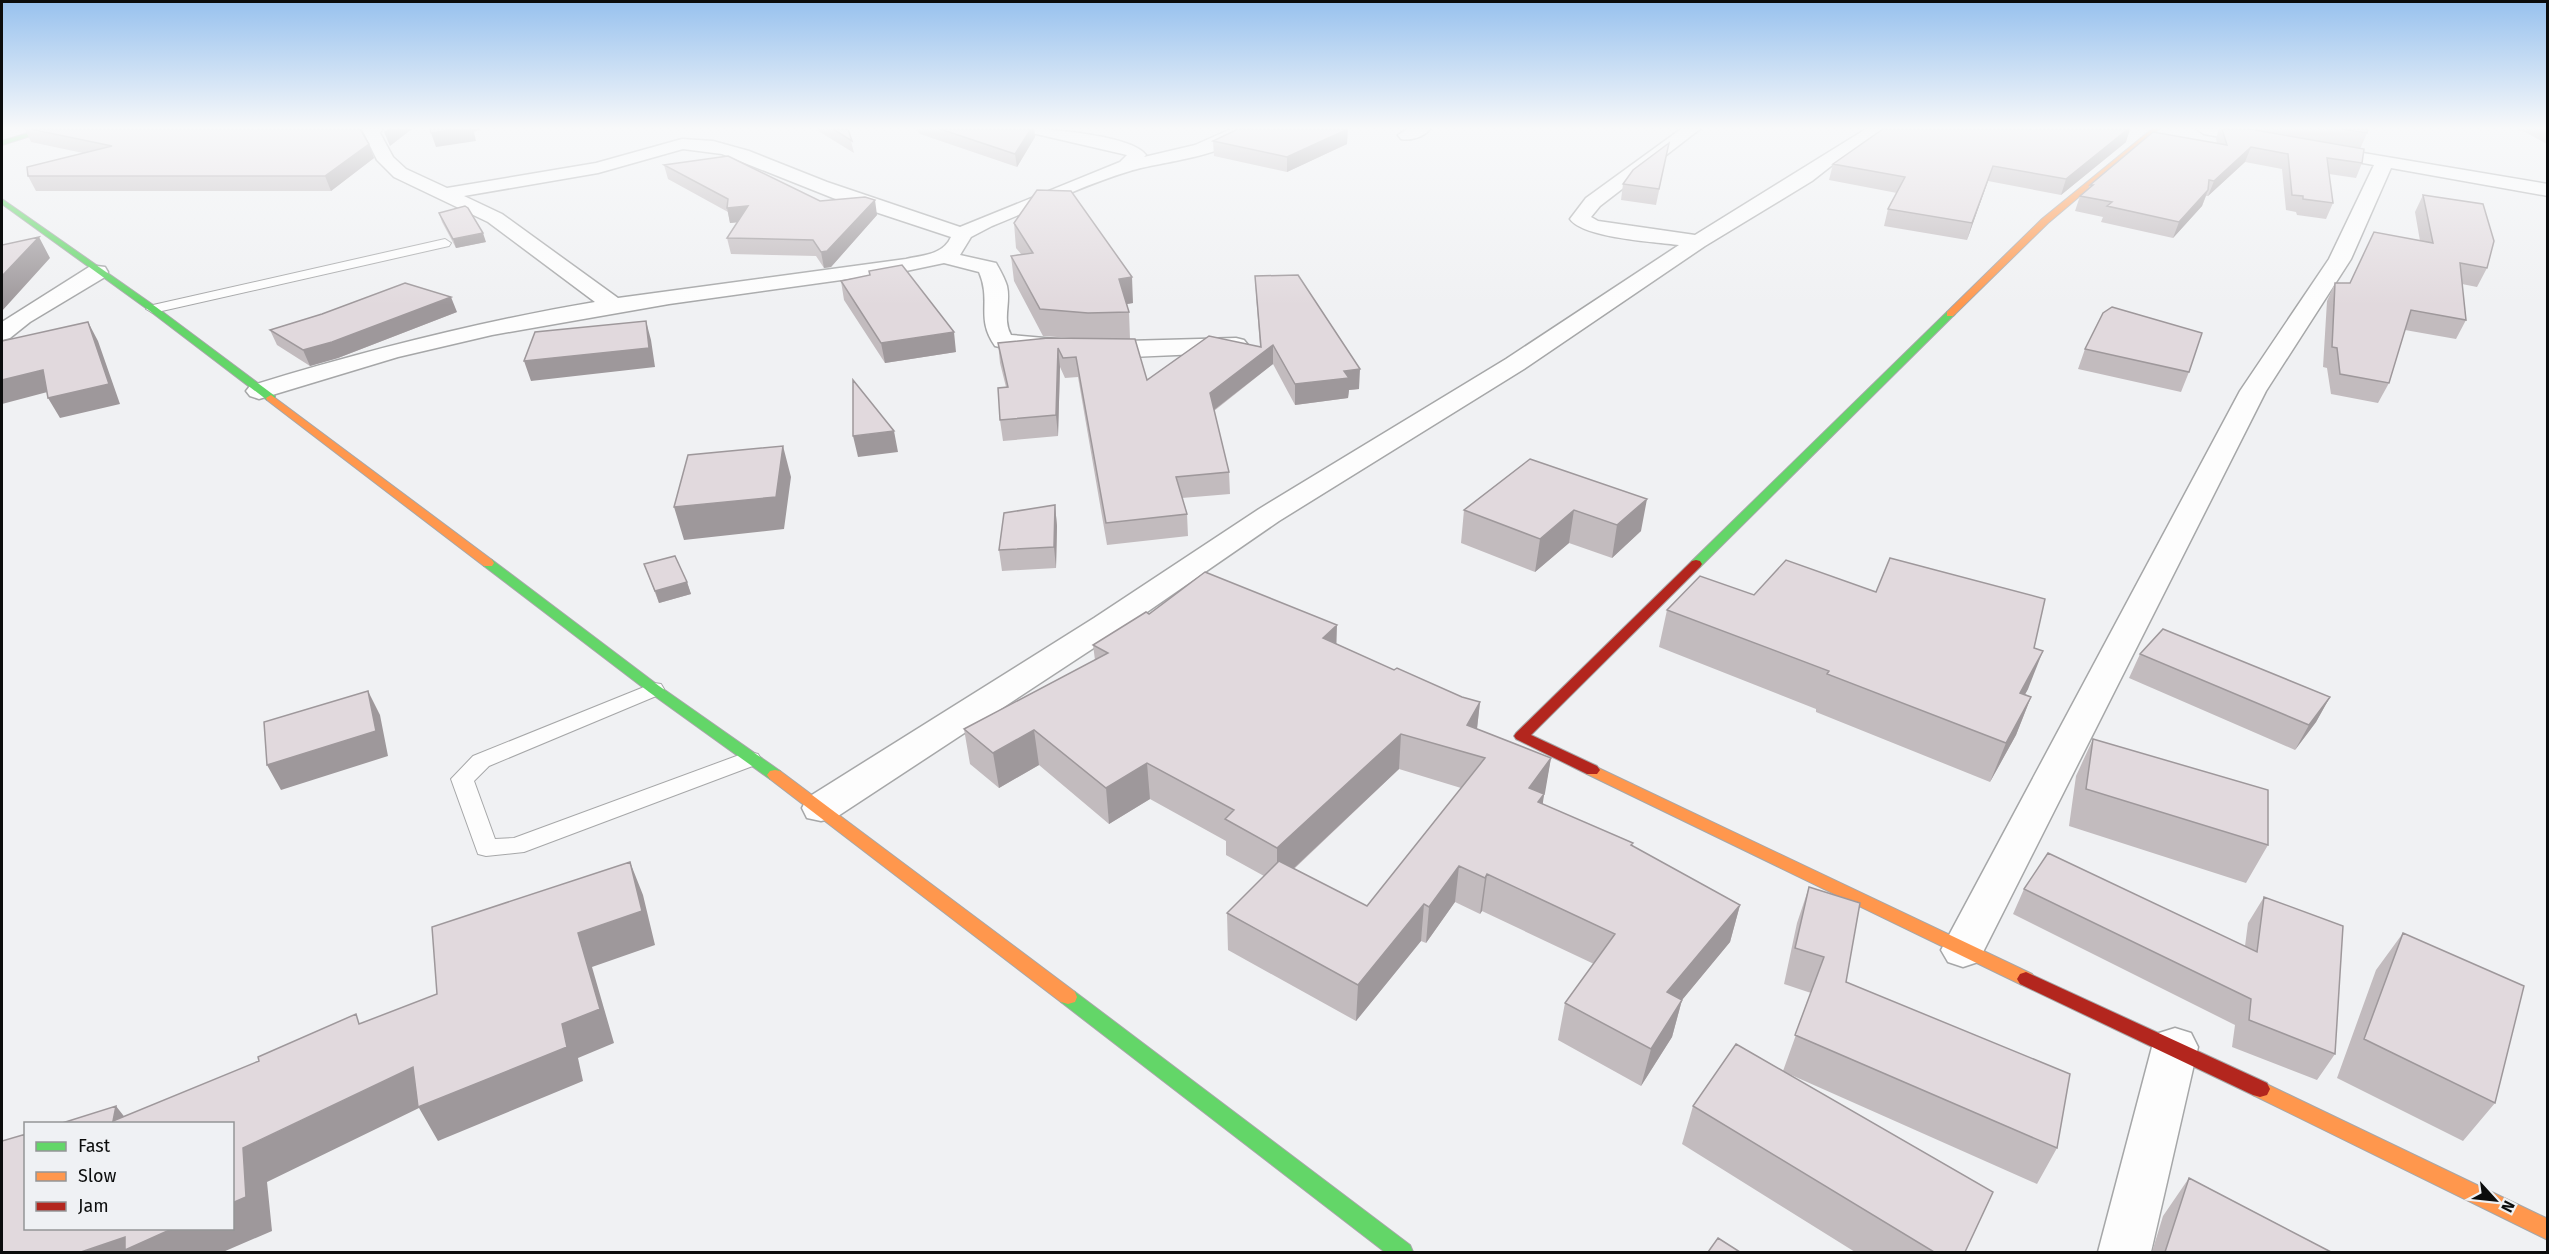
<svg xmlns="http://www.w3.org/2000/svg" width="2549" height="1254" font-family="'Fira Sans',sans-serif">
<rect width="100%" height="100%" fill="#f0f1f3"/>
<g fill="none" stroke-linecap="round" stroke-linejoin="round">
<defs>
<path id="lane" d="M445,239L451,243L449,246L153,313L146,309L153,305Z
M654,683L661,684L664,689L661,694L489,766L474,781L495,839L514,838L742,754L750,752L758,754L761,759L758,764L524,852L486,856L478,854L451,779L473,756Z"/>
<path id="street" d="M362,129H382L380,133L393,157L406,169L447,188L596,163L682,139L713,141L749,151L827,182L960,227L1120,162L1127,155L1032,133L1030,129C1053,129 1133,136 1146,155L1144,157L1195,145L1231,129H1251C1230,157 1162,161 1130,171C1083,185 1037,208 992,226L971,237L960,255L996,263C1000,270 1005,279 1007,286C1011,303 1002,319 1011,335L1090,342L1236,338L1244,340L1248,345L1244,350L1236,352C1157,355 1073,365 995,346C975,317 992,302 979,272L944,263L906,271L669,304L492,335L398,357L259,399L250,396L246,391L250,386C364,351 477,322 595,302L488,222L394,177L377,160ZM683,149L722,154L833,198L951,237C943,255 923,255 906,259L618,298L502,214L464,196L598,173Z
M1407,129H1430C1424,137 1410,141 1401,139L1398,135Z
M1681,129H1700L1600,206L1591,217L1598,221L1695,235L1866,129H1887L1840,159L1812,181L1705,246L1524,369L1279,521L1118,632L835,818L821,821L807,818L802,808L807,798L1094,618L1259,509L1506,359L1679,245C1655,242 1583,238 1570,219L1586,198Z
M2196,129H2232L2268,136L2271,140L2268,144L2262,145L2204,134Z
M2363,153L2548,184V196L2391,168L2351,259L2266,391L1978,962L1963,967L1948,962L1941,950L2240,391L2329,259L2374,165L2357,162L2354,158L2357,154Z
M97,266L105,267L108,272L105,277L30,322L10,338L2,340V322L89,267Z
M2175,1028L2191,1033L2198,1047L2151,1252H2098L2152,1047L2159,1033Z"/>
<path id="fast" d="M41,129H52L2,145V141Z
M2,199L156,307L275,396V400H267L150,311L2,204Z
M1947,312L1955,314L1700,567H1692L1690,564L1692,561Z
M488,559L492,560L659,686L780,771L783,775L780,779H770L649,692L484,566L482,563Z
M1068,990L1075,992L1410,1245L1413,1252H1385L1061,1002L1059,997L1061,992Z"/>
<path id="slow" d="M2152,129H2159L2048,223L1953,316H1947V312L2042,219Z
M271,395L492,560L494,563L492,566H484L267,400L266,398Z
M1592,765L2032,974L2035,979L2032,984L2026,986L2020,984L1587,774L1584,770L1587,766Z
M775,770L780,771L1075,992L1077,997L1075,1002L1068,1004L1061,1002L770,779L767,775L770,771Z
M2260,1081L2548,1219V1240L2253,1095L2250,1089L2253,1083Z"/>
<path id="jam" d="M1696,560L1700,561L1702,564L1700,567L1531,735L1597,766L1600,770L1597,774H1587L1516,739L1514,736L1516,733L1692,561Z
M2026,972L2267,1083L2270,1089L2267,1095L2260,1097L2253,1095L2020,984L2017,979L2020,974Z"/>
</defs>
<use href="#lane" stroke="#a6a7a8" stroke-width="2"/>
<use href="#street" stroke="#a6a7a8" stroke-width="3"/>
<use href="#fast" stroke="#a6a7a8" stroke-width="2"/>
<use href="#slow" stroke="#a6a7a8" stroke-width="2"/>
<use href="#jam" stroke="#a6a7a8" stroke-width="2"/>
<use href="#lane" fill="#fdfdfd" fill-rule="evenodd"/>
<use href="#street" fill="#fdfdfd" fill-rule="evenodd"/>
<use href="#fast" fill="#63d668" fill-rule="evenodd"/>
<use href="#slow" fill="#ff974d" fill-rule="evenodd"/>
<use href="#jam" fill="#b3261e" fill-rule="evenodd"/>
</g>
<path fill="#c2bbbe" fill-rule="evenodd" d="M25,129H360L374,158L331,191H36L28,176L83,153L31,142Z
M815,129H848L854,153Z
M916,129H1034L1035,137L1017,167L920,134Z
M2219,129H2368L2367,133L2360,149L2362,163L2356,178L2329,174L2333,203L2326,219L2297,215L2296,212L2286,210L2282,169L2245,162L2208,196H2206L2202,206L2173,238L2101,222L2103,217L2075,211L2080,196L2088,189L2090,185L2217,144L2216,138Z
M2515,129H2547V144L2525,132Z
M1213,141L1347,144L1287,172L1214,156Z
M2126,142L2061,195L1988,181L1967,240L1884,226L1888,209L1897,193L1829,180L1833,164Z
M1669,143L1656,205L1621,200L1623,184Z
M664,165L820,201L877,215L831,267L824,268L816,256L731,254L727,238L737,222L730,223L728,212L668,179Z
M2423,195L2487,268L2477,287L2462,284L2466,320L2456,339L2405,330L2389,383L2378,403L2331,394L2327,368L2323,367L2327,301L2335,283H2350L2420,241L2415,212Z
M439,213L486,242L456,248L442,222Z
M1014,223L1133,303L1127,304L1129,312L1130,339H1117L1147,380L1260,347L1256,294L1255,276L1359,389L1349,390L1348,398L1295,405L1273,364L1214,411L1229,472L1230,494L1182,498L1187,514L1188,536L1107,545L1078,377L1065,378L1060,367L1058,436L1003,441L1000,420L1006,387L1000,363L998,343L1071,338L1043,336L1014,281L1011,256L1021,254L1016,248Z
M841,281L956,352L885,363L844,300Z
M457,312L338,358L310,366L277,345L270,330L322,314Z
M2085,349L2189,372L2181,392L2078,369Z
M1530,459L1641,531L1612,558L1569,543L1535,572L1461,543L1464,510Z
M1055,505L1057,526L1056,568L1002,571L999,550Z
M644,564L687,582L691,594L659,603Z
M1754,595L2034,648L2028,689L2025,694L2031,697L2016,735L1990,782L1816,712V709L1659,647L1667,610Z
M1149,614L1337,644L1394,670L1462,697L1480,702L1477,729L1551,758L1542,804L1632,846L1740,905L1730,942L1682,1000L1672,1037L1641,1086L1558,1040L1565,1003L1594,964L1482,911L1480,914L1455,902L1426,943L1421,941L1356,1021L1228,950L1227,913L1264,876L1226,855V841L1150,799L1109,824L1039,765L999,788L970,764L964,729L1095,660L1093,645ZM1399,769L1461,788L1367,906L1294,869Z
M2140,654L2330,697L2316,722L2295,750L2129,678Z
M2093,739L2268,845L2246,883L2069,826L2076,776Z
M1809,887L1846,982L2057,1148L2037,1184L1789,1074L1965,1252H1855L1682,1144L1693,1106L1783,1071L1811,993L1784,984L1797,923Z
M2024,889L2245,946L2248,923L2264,897L2335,1054L2317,1080L2232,1047L2235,1025L2013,914Z
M2403,933L2495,1103L2463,1141L2337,1078L2376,970Z
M2189,1178L2331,1252H2152L2163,1216Z"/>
<path fill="#9e989b" d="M388,129H412L390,146L384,132Z
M454,129H481L474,132L476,141L436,147L431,133Z
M1031,129H1034L1035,137L1017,167L1015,154Z
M1348,129L1347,144L1287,172V157Z
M2128,129H2130L2126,142L2061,195L2066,179Z
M369,144L374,158L331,191L325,176Z
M2251,147L2245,162L2208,196L2214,181Z
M1993,166L1988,181L1967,240L1972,223Z
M2208,190L2202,206L2173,238L2179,222Z
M875,200L877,215L831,267L824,268L821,252Z
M748,206L751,221L730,223L727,208Z
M483,233L486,242L456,248L453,239Z
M39,237L50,258L2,311V276Z
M1132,277L1133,303L1121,305L1119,279Z
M451,297L457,312L338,358L310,366L303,350Z
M646,321L651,340L655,367L531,381L524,361Z
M88,322L98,341L120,404L60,418L48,398Z
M954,332L956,352L885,363L881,343Z
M1273,345V364L1210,413V393Z
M1058,348L1060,367L1058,436L1056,415Z
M1360,369L1359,389L1349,390L1348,398L1295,405V384L1344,371Z
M43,370L55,390L2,404V380Z
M894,431L898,452L858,457L853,436Z
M783,446L791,477L784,529L684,540L674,507Z
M1647,499L1641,531L1612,558L1617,525Z
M1055,505L1057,526L1056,568L1054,547Z
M1574,510L1569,543L1535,572L1540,539Z
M687,582L691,594L659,603L655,591Z
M1337,625L1336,658L1323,638Z
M2043,651L2028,689L2005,731L2020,693Z
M368,691L380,715L388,756L281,790L267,765Z
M2031,697L2016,735L1990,782L2006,743Z
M2330,697L2316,722L2295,750L2309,725Z
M1480,702L1476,737L1467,725Z
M1034,730L1039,765L999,788L993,753Z
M1401,734L1399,769L1277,884V848Z
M1551,758L1545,793L1544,795L1539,830L1529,788Z
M1147,763L1150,799L1109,824L1106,788Z
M630,862L643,895L655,945L592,967L614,1043L578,1058L583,1081L438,1141L419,1108L267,1182L272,1231L223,1252H81L125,1237L174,1228H232V1203L243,1148L413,1067L562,1024L578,933Z
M1459,866L1455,902L1426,943L1429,907Z
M1487,874L1482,911L1480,914L1485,878Z
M1424,904L1421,941L1356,1021L1358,985Z
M1740,905L1730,942L1658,1029L1667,992Z
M1682,1000L1672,1037L1641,1086L1651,1049Z
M116,1106L130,1124L113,1121Z"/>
<path fill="#e1d9dd" stroke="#9e989b" stroke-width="1.5" d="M30,129H360L369,144L325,176H28L27,167L112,146Z
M430,129H454L431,133Z
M833,129H848L852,141Z
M940,129H1031L1015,154Z
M1238,129H1348L1287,157L1213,141Z
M1883,129H2128L2066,179L1993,166L1972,223L1888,209L1905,177L1833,164Z
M2222,129H2249L2364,149L2362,163L2327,158L2333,203L2303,199V196L2292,195L2288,154L2251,147L2214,181L2209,180L2208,190L2179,222L2107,206L2112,202L2080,196L2093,185H2090L2153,132L2227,145Z
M2342,129H2368L2367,133Z
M1669,143L1659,189L1623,184L1633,170Z
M728,156L820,201L865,197L875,200L827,251L821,252L813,240L727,238L748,206L727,208L728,199L664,165Z
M1037,190L1071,191L1132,277L1119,279L1129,312L1088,313L1040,309L1011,256L1033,253L1014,223Z
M2423,195L2483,204L2494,241L2487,268L2460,263L2466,320L2411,310L2389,383L2340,374L2337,348L2332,347L2335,283H2350L2374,232L2433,243Z
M465,206L468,208L483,233L453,239L439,213Z
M39,237L2,276V245Z
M902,265L954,332L881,343L841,281L870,275L869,271Z
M1298,275L1360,369L1344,371L1349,378L1295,384L1273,345L1210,393L1229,472L1176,477L1187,514L1106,523L1076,357L1063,358L1058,348L1056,415L1000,420L998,388L1008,387L998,343L1048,338L1135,339L1147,380L1209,336L1261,347L1255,276Z
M405,283L451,297L332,342L303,350L270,330L322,314Z
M2112,307L2202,333L2189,372L2085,349L2103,313Z
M646,321L649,348L524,361L535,332Z
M88,322L109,384L48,398L43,370L2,380V341Z
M853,380L894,431L853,436Z
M783,446L776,497L674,507L688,455Z
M1530,459L1647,499L1617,525L1574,510L1540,539L1464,510Z
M1055,505L1054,547L999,550L1004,513Z
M675,556L687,582L655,591L644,564Z
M1890,558L2045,599L2034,648L2043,651L2020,693L2031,697L2006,743L1827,674L1829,671L1667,610L1700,576L1754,595L1786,560L1876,592Z
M1205,572L1337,625L1323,638L1394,670L1397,668L1462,697L1480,702L1467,725L1551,758L1529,788L1544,794L1538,802L1633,843L1631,845L1740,905L1667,992L1682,1000L1651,1049L1565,1003L1615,934L1487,874L1485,878L1459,866L1429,907L1424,904L1358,985L1227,913L1279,861L1367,906L1485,758L1401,734L1277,848L1225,819L1234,810L1147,763L1106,788L1034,730L993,753L964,729L1108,653L1093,645L1146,612L1149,614Z
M2163,629L2330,697L2309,725L2140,654Z
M368,691L376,731L267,765L264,722Z
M2093,739L2268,790V845L2086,789Z
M2048,853L2257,952L2264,897L2343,926L2335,1054L2249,1020L2251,999L2024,889Z
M630,862L642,911L578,933L600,1009L562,1024L567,1047L418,1107L413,1067L243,1148L246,1197L232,1203V1124H59L116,1106L113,1121L259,1061L258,1057L356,1014L359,1024L437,994L432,927Z
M1809,887L1860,903L1846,982L2070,1074L2057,1148L1795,1035L1824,957L1795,948Z
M2403,933L2524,986L2495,1103L2364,1039Z
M1736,1044L1993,1192L1965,1252H1934L1693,1106Z
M26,1134V1228H174L125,1250V1237L81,1252H2V1141Z
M2189,1178L2331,1252H2165Z
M1718,1238L1740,1252H1708Z"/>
<linearGradient id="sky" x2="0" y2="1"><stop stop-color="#97c1ee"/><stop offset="0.42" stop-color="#f8f9fa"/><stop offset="1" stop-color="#f8f9fa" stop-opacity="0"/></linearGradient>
<rect width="2549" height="305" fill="url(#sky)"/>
<rect width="2549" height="1254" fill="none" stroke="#0b0c0c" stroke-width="6"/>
<rect x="24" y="1122" width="210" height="108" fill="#eff1f4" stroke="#949597" stroke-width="1.5"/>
<rect x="36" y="1142" width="30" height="9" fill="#63d668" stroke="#949597" stroke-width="1.5"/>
<text x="78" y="1152" font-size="18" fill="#0b0c0c">Fast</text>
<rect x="36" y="1172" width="30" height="9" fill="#ff974d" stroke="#949597" stroke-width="1.5"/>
<text x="78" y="1182" font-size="18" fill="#0b0c0c">Slow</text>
<rect x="36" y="1202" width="30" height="9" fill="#b3261e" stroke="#949597" stroke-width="1.5"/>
<text x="78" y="1212" font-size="18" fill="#0b0c0c">Jam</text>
<g transform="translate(2495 1200) rotate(117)" stroke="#eff1f4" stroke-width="4.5" paint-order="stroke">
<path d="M0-4.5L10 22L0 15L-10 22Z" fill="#0b0c0c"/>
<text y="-9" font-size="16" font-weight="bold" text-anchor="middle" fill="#0b0c0c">N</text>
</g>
</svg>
